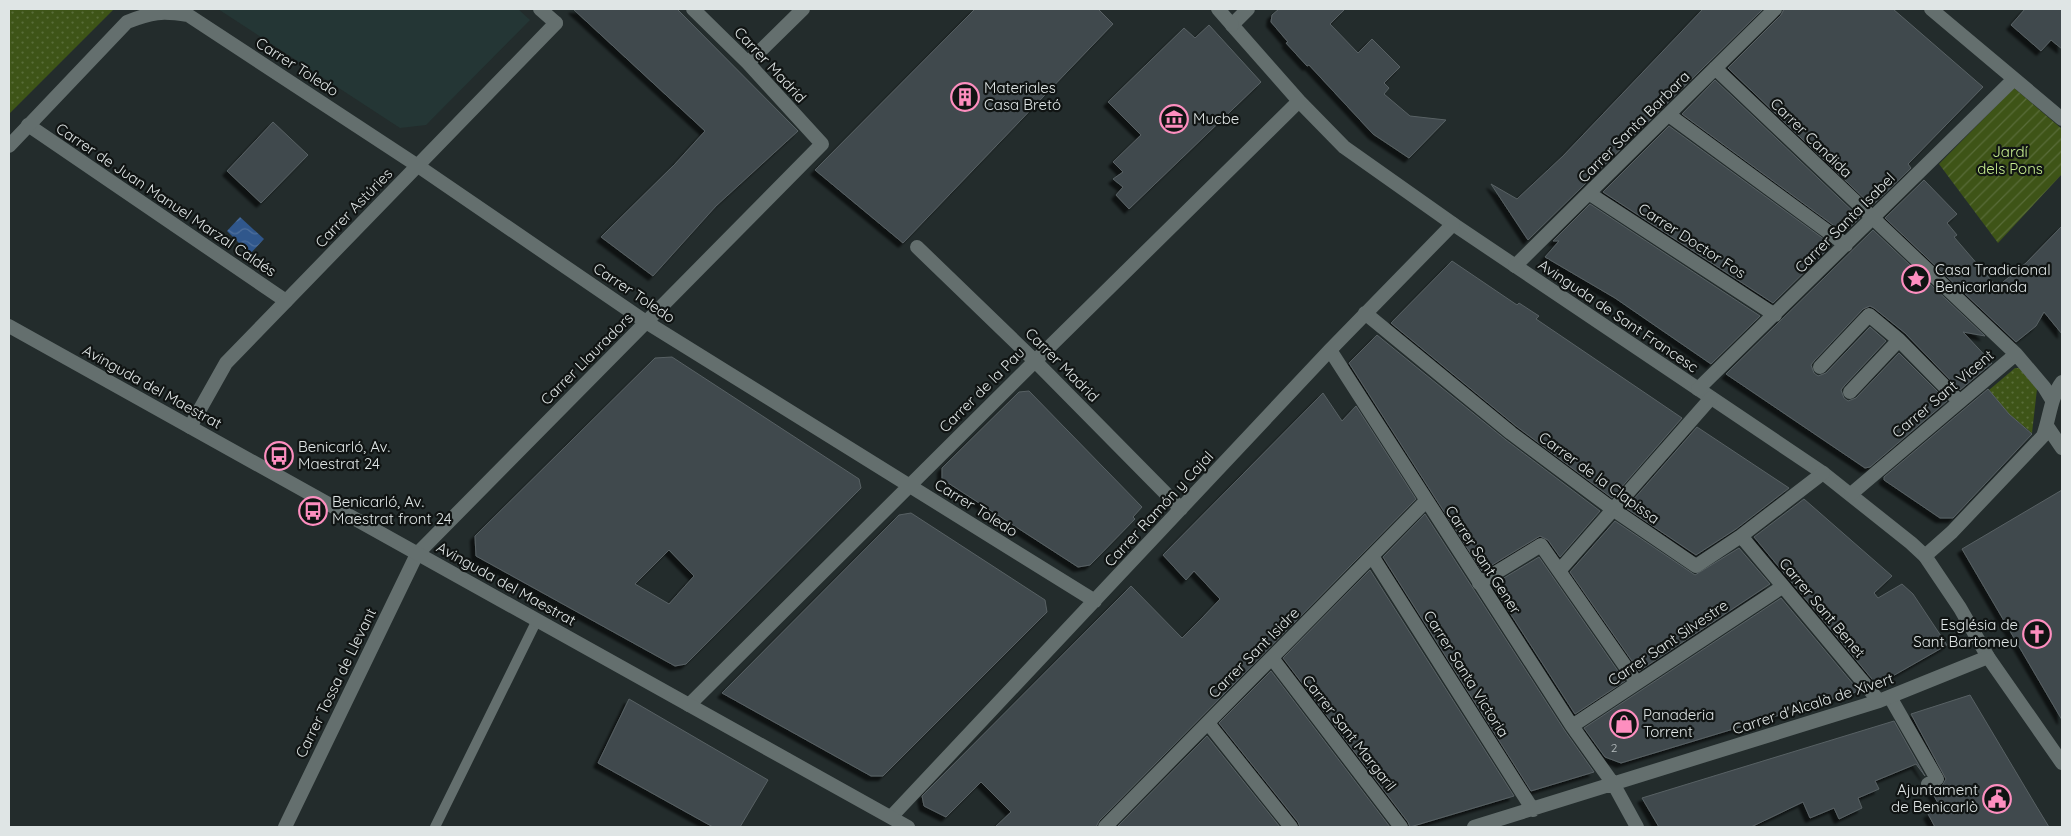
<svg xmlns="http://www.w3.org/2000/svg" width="2071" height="836" font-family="Quicksand,sans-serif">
<defs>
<pattern id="grass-dots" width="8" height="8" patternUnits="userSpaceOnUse" patternTransform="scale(1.25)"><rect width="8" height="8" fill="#3e5417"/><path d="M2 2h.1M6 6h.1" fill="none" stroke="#596c39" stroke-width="1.8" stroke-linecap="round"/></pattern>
<pattern id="garden-furrows" width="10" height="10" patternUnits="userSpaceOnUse" patternTransform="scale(1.25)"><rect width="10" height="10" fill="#3e5417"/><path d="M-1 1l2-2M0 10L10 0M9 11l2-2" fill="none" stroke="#596c39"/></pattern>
<pattern id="water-waves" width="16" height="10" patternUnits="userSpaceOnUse" patternTransform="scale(1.25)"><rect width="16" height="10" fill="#30578c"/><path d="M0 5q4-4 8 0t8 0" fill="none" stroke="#4e6f9c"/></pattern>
<filter id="shadow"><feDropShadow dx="-4.5" dy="4.5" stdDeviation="1" flood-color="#0009"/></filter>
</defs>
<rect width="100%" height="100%" fill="#232c2c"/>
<path fill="#243635" d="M218,9H518L530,20L426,125L400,128Z"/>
<path fill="url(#grass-dots)" d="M9,9L113,10L9,114Z
M2015,368H2019L2037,389L2032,433L2009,414L1989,390Z"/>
<path fill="url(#garden-furrows)" d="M2014,88L2062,129V174L1998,243L1939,164Z"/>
<path fill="url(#water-waves)" d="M240,217L264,239L250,254L227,231Z"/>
<path fill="#40494d" stroke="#586164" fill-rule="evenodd" filter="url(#shadow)" d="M573,9H677L798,131L716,206L653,276L601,237L675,164L705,131Z
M975,9H1098L1113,24L903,243L815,170Z
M1279,9H1345L1330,24L1358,53L1372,39L1400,67L1384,83L1389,88L1384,94L1410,116L1446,120L1409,158L1373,134L1309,65L1307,66L1286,43L1288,42L1271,22L1272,15Z
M1703,9H1763L1528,240L1491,184L1517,199L1563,156Z
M1784,9H1893L1983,87L1908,164L1911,168L1872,206L1728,68L1781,15Z
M2025,9H2062V49L2051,40L2041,51L2011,25Z
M1209,25L1261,82L1129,209L1116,195L1123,187L1113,179L1123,172L1113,162L1141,135L1108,102L1184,28L1195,38Z
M1715,80L1860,218L1844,233L1682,114Z
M273,122L308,155L261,203L227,171Z
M1669,126L1832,245L1773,303L1603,192Z
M1924,180L1957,214L1947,223L1957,235L1954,237L1997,287L2026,263L2062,226V334L2044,312L2036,326L2016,342L1885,218Z
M1590,204L1760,316L1711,364L1615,298L1545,257L1559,241H1553Z
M1873,230L1985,336L1963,332L1992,363L1960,390L1905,333L1874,308L1870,306L1863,309L1814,361L1811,365L1814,373L1818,376L1826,373L1870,327L1886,341L1844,386L1841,390L1844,398L1848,401L1856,398L1899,353L1947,401L1870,467L1865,468L1726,374Z
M1452,261L1517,305L1519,303L1539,316L1536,319L1539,321L1682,418L1612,498L1516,426L1391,323Z
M1377,335L1506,440L1600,511L1560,557L1548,540L1540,536L1482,571L1349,363Z
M672,357L859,479L861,488L686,664L675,666L476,556L475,536L655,358ZM669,550L694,576L669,604L635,584Z
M1988,389L2009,414L2032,434L1953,518H1940L1884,480V477Z
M1029,391L1142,507L1133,517L1135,519L1090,565L1078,567L942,479V468L1019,392Z
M1323,393L1342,421L1356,406L1416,499L1099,821L1096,827H995L1011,812L981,782L946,817L924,806L922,796L1131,586L1182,638L1204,616L1220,599L1194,571L1186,580L1163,555Z
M1697,427L1789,488L1736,529L1696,555L1626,508Z
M2062,490V720L1962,549Z
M1804,499L1892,576L1874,593L1878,598L1902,584L1913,594L1947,645L1877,685L1754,537Z
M911,513L1045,600L1047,612L883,776H871L722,693L899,515Z
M1425,514L1565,731L1594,772L1531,791L1383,557Z
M1615,521L1695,575L1739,548L1770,584L1639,671L1570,572Z
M1539,557L1625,681L1575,714L1492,585Z
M1370,570L1514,796L1410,827L1408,822L1283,658Z
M1781,598L1859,691L1621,763L1605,757L1584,728Z
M1271,671L1390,827H1300L1298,822L1219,723Z
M1970,695L2035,804L2049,827H1935L1928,814L1940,807L1932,792L1942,786L1946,779L1911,714Z
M629,699L768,780L740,827H713L598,763Z
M1894,721L1925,776L1916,764L1875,781L1879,789L1858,798L1862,808L1839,819L1834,808L1810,818L1803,802L1751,827H1659L1642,798Z
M1207,736L1280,827H1117Z"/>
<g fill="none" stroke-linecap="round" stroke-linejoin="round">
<path stroke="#646f6e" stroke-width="10" d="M435,827L537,620"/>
<path stroke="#646f6e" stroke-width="14" d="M540,9L556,23
M1232,25L1299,101L1344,147L1453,224L1823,473L1911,543L1925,556L1960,608L1988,657L2062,763
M28,125L286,301
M1035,361L1299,101
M1890,697L1937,779L1928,784"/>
<path stroke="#646f6e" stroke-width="14" d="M1931,9L2062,119
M1232,25L1248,9
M748,63L803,9
M1715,68L2016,354L2044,387L2052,400
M1669,115L1846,245
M9,146L127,22C152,12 162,11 188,15L418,166L646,322L1095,601
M1590,194L1775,315
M917,247L1035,361L1181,509
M1515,266L1775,9
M1365,313L1511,433L1614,510L1696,566L1741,536L1823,473
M1330,350L1572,726L1614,785L1637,827
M1820,367L1869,315L1899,340
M1698,389L2014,79
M1850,392L1899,340L1959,401
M2047,426L2062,448
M190,427L226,363L556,23
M1851,494L2016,354
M1741,536L1879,701
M1372,556L1533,810
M1925,556L1952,532L2043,436C2050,418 2050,398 2062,382
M1559,571L1711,398
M1479,583L1541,545L1637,683
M1272,658L1401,827
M689,705L1035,361
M1208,723L1291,827
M1572,726L1782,587
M891,817L1330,350L1453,224
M285,827L417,554L822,144L748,63L693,9
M1105,827L1426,501
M1474,827L1879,701L1988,657"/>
<path stroke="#646f6e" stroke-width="14" d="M1218,9L1232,25
M9,326L908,827"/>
</g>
<defs>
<symbol id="building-ring" viewBox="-11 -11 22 22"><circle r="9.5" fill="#101413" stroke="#fd8ebf" stroke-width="1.5"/><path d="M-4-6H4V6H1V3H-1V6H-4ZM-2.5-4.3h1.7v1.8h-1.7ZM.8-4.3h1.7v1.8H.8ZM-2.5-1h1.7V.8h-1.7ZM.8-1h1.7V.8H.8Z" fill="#fd8ebf"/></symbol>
<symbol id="museum-ring" viewBox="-11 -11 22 22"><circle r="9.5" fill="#101413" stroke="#fd8ebf" stroke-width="1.5"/><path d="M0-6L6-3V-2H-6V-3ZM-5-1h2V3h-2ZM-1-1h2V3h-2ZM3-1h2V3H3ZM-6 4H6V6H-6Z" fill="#fd8ebf"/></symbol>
<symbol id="sight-ring" viewBox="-11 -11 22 22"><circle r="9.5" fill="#101413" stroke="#fd8ebf" stroke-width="1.5"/><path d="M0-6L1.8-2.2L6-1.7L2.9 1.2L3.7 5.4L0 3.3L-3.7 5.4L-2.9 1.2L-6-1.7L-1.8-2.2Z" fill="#fd8ebf"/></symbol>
<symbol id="bus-ring" viewBox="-11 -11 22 22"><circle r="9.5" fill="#101413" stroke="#fd8ebf" stroke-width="1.5"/><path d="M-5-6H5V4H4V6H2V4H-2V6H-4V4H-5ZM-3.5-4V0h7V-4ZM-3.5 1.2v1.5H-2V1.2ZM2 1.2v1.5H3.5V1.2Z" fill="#fd8ebf"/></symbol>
<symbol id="church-ring" viewBox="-11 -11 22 22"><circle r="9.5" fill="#101413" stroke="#fd8ebf" stroke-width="1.5"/><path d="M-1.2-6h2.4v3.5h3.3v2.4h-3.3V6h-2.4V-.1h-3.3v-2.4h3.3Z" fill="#fd8ebf"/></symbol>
<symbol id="shop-ring" viewBox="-11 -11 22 22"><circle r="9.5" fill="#101413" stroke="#fd8ebf" stroke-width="1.5"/><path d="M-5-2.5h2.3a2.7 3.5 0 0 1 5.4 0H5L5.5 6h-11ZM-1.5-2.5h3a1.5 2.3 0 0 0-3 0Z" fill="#fd8ebf"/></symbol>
<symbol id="civic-ring" viewBox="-11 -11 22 22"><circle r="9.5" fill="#101413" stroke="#fd8ebf" stroke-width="1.5"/><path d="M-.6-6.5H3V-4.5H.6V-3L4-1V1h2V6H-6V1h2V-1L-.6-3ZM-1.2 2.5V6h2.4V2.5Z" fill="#fd8ebf"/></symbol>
</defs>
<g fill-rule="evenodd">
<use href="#building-ring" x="949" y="81" width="32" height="32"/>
<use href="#museum-ring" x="1158" y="103" width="32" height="32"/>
<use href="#sight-ring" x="1900" y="263" width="32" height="32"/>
<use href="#bus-ring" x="263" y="440" width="32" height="32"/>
<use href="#bus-ring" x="297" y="495" width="32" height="32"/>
<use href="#church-ring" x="2021" y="618" width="32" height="32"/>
<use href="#shop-ring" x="1608" y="708" width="32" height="32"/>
<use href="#civic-ring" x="1981" y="783" width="32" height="32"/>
</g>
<g text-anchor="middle" stroke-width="4.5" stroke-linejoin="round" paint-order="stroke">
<g font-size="12" fill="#b7bebf">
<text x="1614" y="752">2</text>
</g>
<g font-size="15" fill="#dfe5e5" stroke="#101413">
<text transform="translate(770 65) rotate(47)" y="5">Carrer Madrid</text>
<text transform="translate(297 67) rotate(33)" y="5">Carrer Toledo</text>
<text transform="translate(1634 127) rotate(-45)" y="5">Carrer Santa Barbara</text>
<text transform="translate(1811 138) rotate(44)" y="5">Carrer Candida</text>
<text transform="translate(166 200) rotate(34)" y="5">Carrer de Juan Manuel Marzal Caldés</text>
<text transform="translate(354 208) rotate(-46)" y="5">Carrer Astúries</text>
<text transform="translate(1845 223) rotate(-45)" y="5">Carrer Santa Isabel</text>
<text transform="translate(1692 241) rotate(33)" y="5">Carrer Doctor Fos</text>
<text transform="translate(634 293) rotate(34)" y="5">Carrer Toledo</text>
<text transform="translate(1618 316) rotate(34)" y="5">Avinguda de Sant Francesc</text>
<text transform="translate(587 359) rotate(-45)" y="5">Carrer Llauradors</text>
<text transform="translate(1062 365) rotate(45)" y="5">Carrer Madrid</text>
<text transform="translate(152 387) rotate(29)" y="5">Avinguda del Maestrat</text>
<text transform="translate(982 390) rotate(-45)" y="5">Carrer de la Pau</text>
<text transform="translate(1943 394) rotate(-40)" y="5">Carrer Sant Vicent</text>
<text transform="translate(1599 478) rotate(36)" y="5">Carrer de la Clapissa</text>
<text transform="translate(976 508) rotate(32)" y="5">Carrer Toledo</text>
<text transform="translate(1159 509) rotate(-47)" y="5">Carrer Ramón y Cajal</text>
<text transform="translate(1483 560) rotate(57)" y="5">Carrer Sant Gener</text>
<text transform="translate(506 584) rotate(29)" y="5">Avinguda del Maestrat</text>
<text transform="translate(1822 608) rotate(50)" y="5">Carrer Sant Benet</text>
<text transform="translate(1668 643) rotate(-34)" y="5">Carrer Sant Silvestre</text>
<text transform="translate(1254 653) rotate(-45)" y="5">Carrer Sant Isidre</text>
<text transform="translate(1466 674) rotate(58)" y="5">Carrer Santa Victoria</text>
<text transform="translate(336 683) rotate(-64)" y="5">Carrer Tossa de Llevant</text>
<text transform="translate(1813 704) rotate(-18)" y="5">Carrer d'Alcalà de Xivert</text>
<text transform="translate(1349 733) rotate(52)" y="5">Carrer Sant Margaril</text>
</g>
<g font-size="15" fill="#dfe5e5" stroke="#101413" text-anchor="start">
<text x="984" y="93">Materiales<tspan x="984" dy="17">Casa Bretó</tspan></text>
<text x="1193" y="124">Mucbe</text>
<text x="1935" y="275">Casa Tradicional<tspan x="1935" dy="17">Benicarlanda</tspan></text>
<text x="298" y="452">Benicarló, Av.<tspan x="298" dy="17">Maestrat 24</tspan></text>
<text x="332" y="507">Benicarló, Av.<tspan x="332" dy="17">Maestrat front 24</tspan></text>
<text x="2018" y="630" text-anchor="end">Església de<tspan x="2018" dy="17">Sant Bartomeu</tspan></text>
<text x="1643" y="720">Panaderia<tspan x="1643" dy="17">Torrent</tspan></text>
<text x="1978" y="795" text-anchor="end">Ajuntament<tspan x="1978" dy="17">de Benicarlò</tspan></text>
</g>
<g font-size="15" fill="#c7ee90" stroke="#101413">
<text x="2010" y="157">Jardí<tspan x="2010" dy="17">dels Pons</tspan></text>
</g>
</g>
<rect width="2071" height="836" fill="none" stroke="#dfe5e5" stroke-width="20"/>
</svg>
